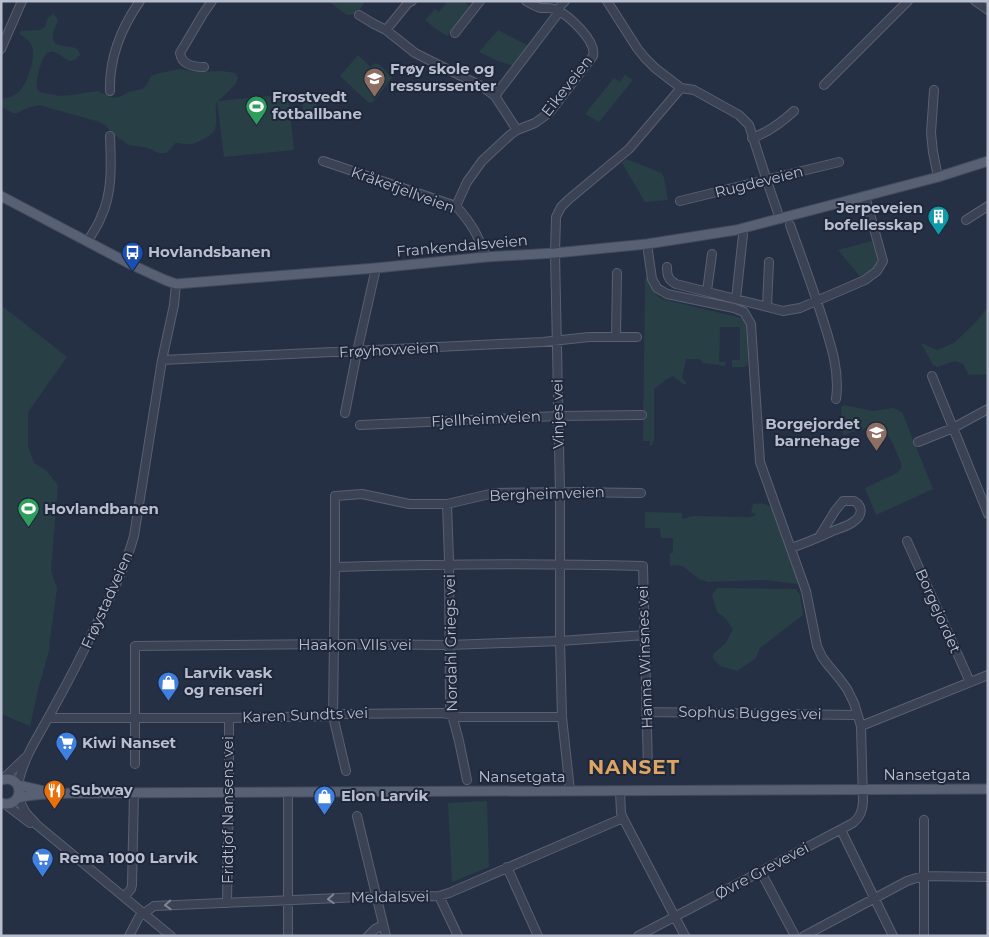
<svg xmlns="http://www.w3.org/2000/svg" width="989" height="937" font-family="Montserrat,sans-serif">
<rect width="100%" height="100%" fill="#263045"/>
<path fill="#283f46" d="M328,1H366L356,14L347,15Z
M448,1H464L471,7L447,36L436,29L425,20L435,9L439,12Z
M53,14L58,19C57,25 53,30 53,35C52,49 68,45 75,48C79,50 79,52 80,55L76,59L70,61C64,59 55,49 49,52C42,54 35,82 37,89C38,90 39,91 40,92L60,96L72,95L97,91L114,98L119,97L129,92L142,89L146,86L151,76L160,73L180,69L196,72L222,71L235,73L238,78L235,85L218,101L288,94L294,150L224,157L217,101C214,110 218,121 215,129C212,136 199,142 192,144C187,145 181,143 175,143L170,150L165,153H159L148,148L129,145L117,137L105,125L96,121L39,105L27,108L17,113H13L1,107V99C8,98 14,96 19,92C28,83 37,55 31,44C28,39 23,37 19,33L22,31L40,30L45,27C47,21 47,17 53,14Z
M498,30L529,46L514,66L498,61L479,52Z
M358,55L371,67L375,63L380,65L392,78L373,102L369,103L340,76Z
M625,75L633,80L599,122L585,114L614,78L620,82Z
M316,93L317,114L303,115L302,94Z
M626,159L662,173L664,178L668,200L645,202L622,163Z
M872,241C878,262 882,265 862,279L838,250Z
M647,277C649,285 655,295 662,299L742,318L747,324L748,362L747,365L745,367H732V360H740V327H720L719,362H726L725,366L703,363L700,359H686L682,378L686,382V384H683L673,376L667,379L654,389V441H653L652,446H650V441H643L645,278Z
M1,305L67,357L28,412V446L34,463L46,470L58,485L51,571L57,588L49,647H50L38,690L30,726L1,714Z
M988,307V374L969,375L963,364L955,361L937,367L933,365L921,343L937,350L954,343L975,323Z
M844,405L873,411L893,408L902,412L933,489L876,515L865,488L897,473C901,469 902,468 901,463C897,455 892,439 886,433C875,422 855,432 843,435L841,407Z
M753,504C760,503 769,503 773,510L798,577L799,583L798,584L764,580L708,582L699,579L684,567L678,565L670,566V553H673V538H661L660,528H645V512L682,513V519L693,516L749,517L755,516V513H751Z
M717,588L796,589L800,595L803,615L760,648L756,658L737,671L720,666L713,658V654L726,643L733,629L725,618L717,612L712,595Z
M487,801L489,867L452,882L448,803Z"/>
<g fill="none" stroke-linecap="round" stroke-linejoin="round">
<defs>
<path id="minor" d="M607,1L637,48L645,58L655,68L681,88L694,90L739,115L749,125L767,181L780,219
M975,1L988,10
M359,15L374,24L386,30L408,3L412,1
M386,30L415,53L483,87L495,96L517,130
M455,33L480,1
M1,49L22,1
M204,67C193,67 182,65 180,53L203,14L212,1
M824,85L908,1
M934,90L931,133L933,152L938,177
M110,91C109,58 121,28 140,1
M495,96L556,16L561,5L565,1
M752,138C769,132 781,123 794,111
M323,161L456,206C472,224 478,235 486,257
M680,201L839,162
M456,206L467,182L482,161L510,135L517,130L535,123L550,112L593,56C597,41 569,16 557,10C552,7 547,8 541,8C536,7 531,4 526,1
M966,220L988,206
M790,225C801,256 813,288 823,320C831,345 840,372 836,399
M88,241C92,233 98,226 101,217C113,192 111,163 110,136
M667,267C667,275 668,280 676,284L783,311L800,308L865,280L877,271L883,261L865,196
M707,291L712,254
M736,299L743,235
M767,307L769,262
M616,337L617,273
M162,360L543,342L589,337H637
M932,376L988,514
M345,413L357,352L376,268
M360,425L558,416L642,415
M918,442L953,428L988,409
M447,504L449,560L450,707L459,741L467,780
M907,541L970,682
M791,548C806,543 820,537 835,530C840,528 848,526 853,522C862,516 864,507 854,501H843L835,511L819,537
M335,567C438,564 540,563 643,566L648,770
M647,712L854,715
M48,718H229L333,716L341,714L443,713L460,717H562
M861,726L988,675
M135,764V646L334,644L449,645L560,641L645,635
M346,771L333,716L335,567V496L362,494L409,504H447L494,493L564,492L641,493
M3,779L26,757
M18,785C23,757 40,734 53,709C68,682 82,655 95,627C110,598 125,568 134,536L162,360L174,305L176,284
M570,791L562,717L560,641V492L555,253L556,217L561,207L568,200L629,149L681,88
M620,791L621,813L623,818L685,936
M18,798L26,813L37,825L171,936
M5,804L30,823
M357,816L386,936
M841,830L893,936
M507,867L538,936
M761,872L795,936
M439,896L458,936
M124,897L131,889L132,885L134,793
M227,903L229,786V718
M129,936L139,917L154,906L361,897L439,896L449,893L623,818
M288,936V792
M368,936L375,929L383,925
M638,936L853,823C860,817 862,812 863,802L861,726L854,703L847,689L839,678L828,665L822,657L817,646L806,591L760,462L751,324L744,312L734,308L667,294L657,288L652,279L647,244
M804,936L907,881L923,876L988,877
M924,936V820"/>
<path id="major" d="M1,196L130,264L165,280L176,284L376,268L486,257L555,253L647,244L736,230L938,177L988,161
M1,780C26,773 24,810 1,803
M18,785L44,791
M18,798C40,793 63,793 85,793L988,789"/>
</defs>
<use href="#minor" stroke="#596072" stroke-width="10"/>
<use href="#major" stroke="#444b5e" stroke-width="11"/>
<use href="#minor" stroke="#3a4254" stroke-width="8"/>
<use href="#major" stroke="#586174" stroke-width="9"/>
</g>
<defs><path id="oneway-chevron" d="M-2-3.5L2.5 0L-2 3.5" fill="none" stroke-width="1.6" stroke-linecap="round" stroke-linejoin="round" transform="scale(1.25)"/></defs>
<g stroke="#7f8697">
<use href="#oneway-chevron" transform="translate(331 899) rotate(177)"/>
<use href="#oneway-chevron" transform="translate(168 905) rotate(177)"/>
</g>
<defs>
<symbol id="school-pin" viewBox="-11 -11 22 30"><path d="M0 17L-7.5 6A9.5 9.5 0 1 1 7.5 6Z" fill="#8d6e63" stroke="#1f273a"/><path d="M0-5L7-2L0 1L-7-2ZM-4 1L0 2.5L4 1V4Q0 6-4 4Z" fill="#fff"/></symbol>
<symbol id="stadium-pin" viewBox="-11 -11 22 30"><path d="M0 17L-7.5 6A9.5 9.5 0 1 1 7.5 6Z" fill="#2e9e5b" stroke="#1f273a"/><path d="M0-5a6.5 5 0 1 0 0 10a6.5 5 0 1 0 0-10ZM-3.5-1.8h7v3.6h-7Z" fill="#fff"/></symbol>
<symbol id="building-pin" viewBox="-11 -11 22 30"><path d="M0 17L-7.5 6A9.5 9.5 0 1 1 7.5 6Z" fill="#0f9aa8" stroke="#1f273a"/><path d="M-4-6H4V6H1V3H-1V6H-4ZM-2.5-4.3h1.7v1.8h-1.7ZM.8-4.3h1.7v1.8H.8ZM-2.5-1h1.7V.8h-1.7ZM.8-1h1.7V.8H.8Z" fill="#fff"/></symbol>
<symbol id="bus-pin" viewBox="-11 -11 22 30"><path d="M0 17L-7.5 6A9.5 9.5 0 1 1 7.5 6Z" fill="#1a4fb4" stroke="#1f273a"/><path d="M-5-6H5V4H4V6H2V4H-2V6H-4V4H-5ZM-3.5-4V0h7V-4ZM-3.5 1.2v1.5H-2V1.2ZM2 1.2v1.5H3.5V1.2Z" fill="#fff"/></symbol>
<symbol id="shop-pin" viewBox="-11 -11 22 30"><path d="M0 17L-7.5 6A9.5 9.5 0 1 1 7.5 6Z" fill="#3f7fe0" stroke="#1f273a"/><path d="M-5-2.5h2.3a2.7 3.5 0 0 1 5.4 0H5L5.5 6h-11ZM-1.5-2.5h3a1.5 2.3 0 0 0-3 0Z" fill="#fff"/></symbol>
<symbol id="supermarket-pin" viewBox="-11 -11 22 30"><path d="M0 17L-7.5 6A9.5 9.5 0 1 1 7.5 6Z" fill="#3f7fe0" stroke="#1f273a"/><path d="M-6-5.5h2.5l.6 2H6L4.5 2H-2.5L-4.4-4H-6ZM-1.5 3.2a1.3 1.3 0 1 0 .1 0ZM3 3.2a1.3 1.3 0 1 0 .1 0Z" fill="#fff"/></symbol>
<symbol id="restaurant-pin" viewBox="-11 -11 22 30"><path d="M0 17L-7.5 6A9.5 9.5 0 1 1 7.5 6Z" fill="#e8710a" stroke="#1f273a"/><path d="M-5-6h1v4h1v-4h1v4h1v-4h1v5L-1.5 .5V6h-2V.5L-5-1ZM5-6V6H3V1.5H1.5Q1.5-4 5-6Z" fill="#fff"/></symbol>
</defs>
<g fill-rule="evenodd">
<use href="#school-pin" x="362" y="66" width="25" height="34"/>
<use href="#stadium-pin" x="244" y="94" width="25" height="34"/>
<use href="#building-pin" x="926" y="204" width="25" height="34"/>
<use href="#bus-pin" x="120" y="240" width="25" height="34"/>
<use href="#school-pin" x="864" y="420" width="25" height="34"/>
<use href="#stadium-pin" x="16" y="496" width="25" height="34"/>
<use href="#shop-pin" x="156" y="670" width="25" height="34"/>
<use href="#supermarket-pin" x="54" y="730" width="25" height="34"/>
<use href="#restaurant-pin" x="42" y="778" width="25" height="34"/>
<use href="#shop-pin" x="312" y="784" width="25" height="34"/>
<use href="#supermarket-pin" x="30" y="846" width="25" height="34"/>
</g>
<g text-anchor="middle" stroke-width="4" stroke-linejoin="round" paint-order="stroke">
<g font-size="15" font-weight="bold" fill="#b8bece" stroke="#1f273a" text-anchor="start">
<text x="390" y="74">Frøy skole og<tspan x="390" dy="17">ressurssenter</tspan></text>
<text x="272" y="102">Frostvedt<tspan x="272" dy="17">fotballbane</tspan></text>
<text x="923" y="213" text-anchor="end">Jerpeveien<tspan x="923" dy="17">bofellesskap</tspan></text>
<text x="148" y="257">Hovlandsbanen</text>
<text x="860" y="429" text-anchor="end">Borgejordet<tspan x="860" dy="17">barnehage</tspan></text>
<text x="44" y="514">Hovlandbanen</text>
<text x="184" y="678">Larvik vask<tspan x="184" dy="17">og renseri</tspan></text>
<text x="82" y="748">Kiwi Nanset</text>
<text x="71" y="795">Subway</text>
<text x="341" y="801">Elon Larvik</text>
<text x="59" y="863">Rema 1000 Larvik</text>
</g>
<g font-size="15" fill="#b8bece" stroke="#1f273a">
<text transform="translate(567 86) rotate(-52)" y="5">Eikeveien</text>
<text transform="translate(759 182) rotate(-14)" y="5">Rugdeveien</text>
<text transform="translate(403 190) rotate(20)" y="5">Kråkefjellveien</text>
<text transform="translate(462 246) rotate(-5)" y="5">Frankendalsveien</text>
<text transform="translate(389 350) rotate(-3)" y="5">Frøyhovveien</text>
<text transform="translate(558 414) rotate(-91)" y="5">Vinjes vei</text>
<text transform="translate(486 419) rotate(-3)" y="5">Fjellheimveien</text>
<text transform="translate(547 494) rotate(-2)" y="5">Bergheimveien</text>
<text transform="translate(107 600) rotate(-66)" y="5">Frøystadveien</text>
<text transform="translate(938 611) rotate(66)" y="5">Borgejordet</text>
<text transform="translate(451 643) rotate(-91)" y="5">Nordahl Griegs vei</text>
<text x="355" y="650">Haakon VIIs vei</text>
<text transform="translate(645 657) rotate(-92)" y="5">Hanna Winsnes vei</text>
<text transform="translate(750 713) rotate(1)" y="5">Sophus Bugges vei</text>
<text transform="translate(305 715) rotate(-2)" y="5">Karen Sundts vei</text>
<text x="927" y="780">Nansetgata</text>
<text x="522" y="782">Nansetgata</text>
<text transform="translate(228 810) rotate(-90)" y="5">Fridtjof Nansens vei</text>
<text transform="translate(762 871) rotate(-28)" y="5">Øvre Grevevei</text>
<text transform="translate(390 897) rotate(-1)" y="5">Meldalsvei</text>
</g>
<g font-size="20" font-weight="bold" letter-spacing="1" fill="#dda564" stroke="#1f273a">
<text x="634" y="774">NANSET</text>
</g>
</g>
<rect width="989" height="937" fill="none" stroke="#b8bece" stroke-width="5"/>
</svg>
